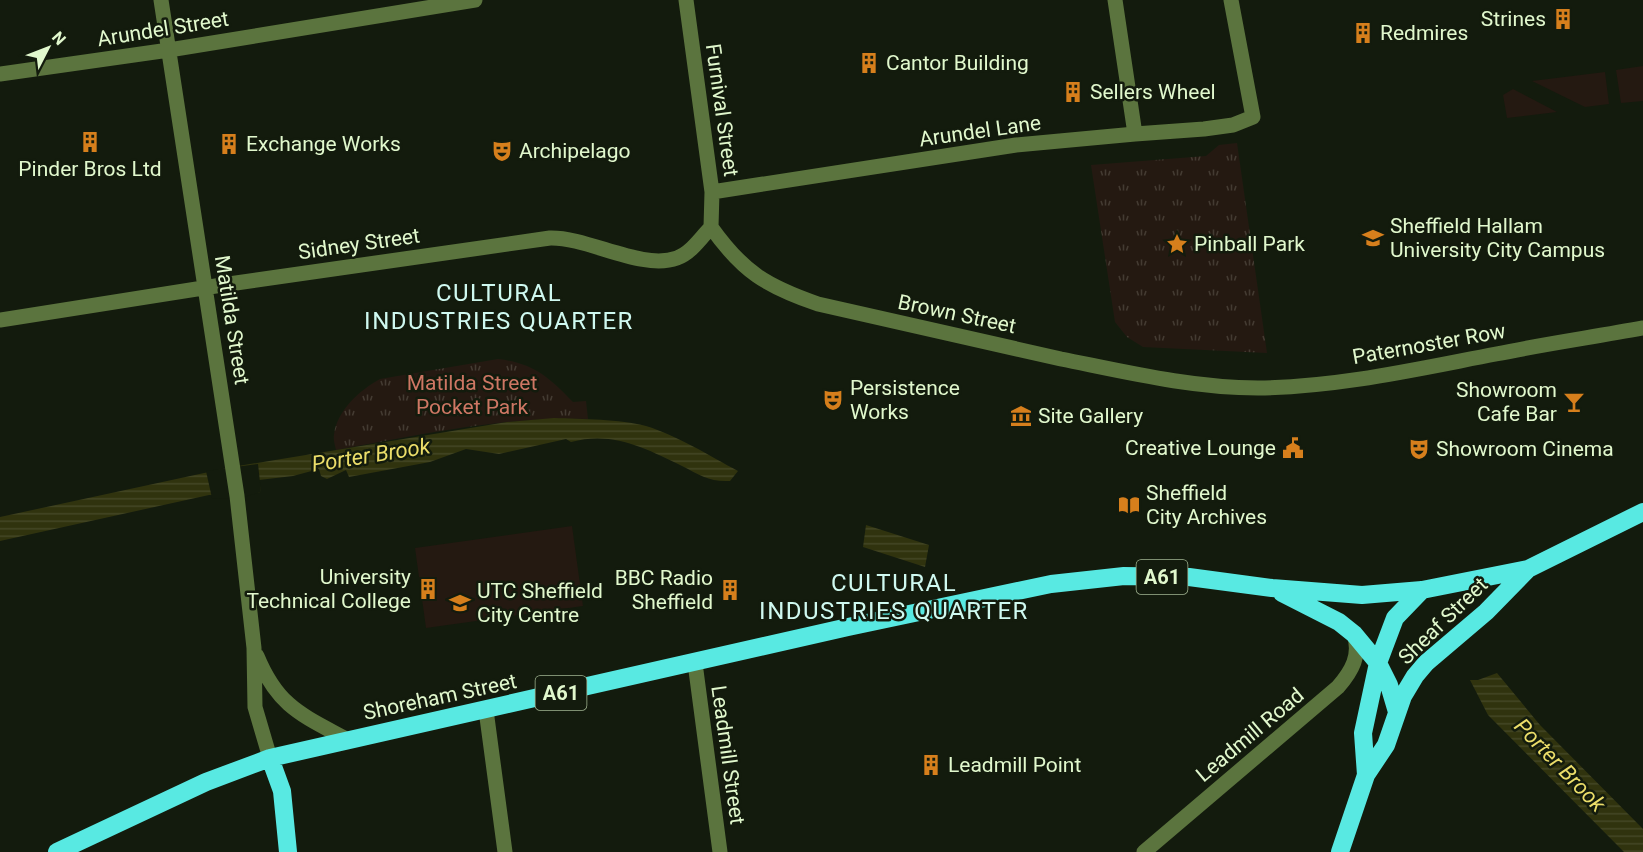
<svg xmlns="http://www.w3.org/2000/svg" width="1643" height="852" viewBox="0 0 1643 852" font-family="Roboto,sans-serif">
<defs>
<pattern id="park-tufts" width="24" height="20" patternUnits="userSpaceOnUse" patternTransform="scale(1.5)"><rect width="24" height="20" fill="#241911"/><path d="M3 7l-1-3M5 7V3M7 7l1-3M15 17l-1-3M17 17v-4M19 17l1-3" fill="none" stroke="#443b32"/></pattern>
<pattern id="water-rules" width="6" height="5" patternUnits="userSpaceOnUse" patternTransform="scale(1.5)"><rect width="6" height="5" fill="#30330e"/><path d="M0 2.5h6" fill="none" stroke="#444725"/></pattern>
</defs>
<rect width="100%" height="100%" fill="#131b0d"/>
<path fill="#241911" d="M1643 66V101L1621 103 1616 70Z
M1605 72 1609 104 1585 107 1532 81Z
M1513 89 1557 112 1507 118 1503 95Z
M572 526 583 606 426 628 415 548Z"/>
<path fill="url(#park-tufts)" d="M1237 143 1267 353 1143 347 1127 337 1115 322 1091 165 1206 156 1219 145Z
M498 359C533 363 549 377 573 402L586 401 588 419C504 416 419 435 336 450 335 445 333 439 334 435 337 410 360 390 380 379Z"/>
<path fill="url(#water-rules)" d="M554 418C581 419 620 419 646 426 676 435 710 456 738 471L730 481C709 482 700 475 682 466 645 448 613 431 571 442L566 439 499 454 466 449 430 462 349 477 346 470 327 479 321 476 319 469 293 476 259 480 261 492 237 496 209 495 0 541V517L232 467 507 422Z
M866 525 929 545 925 567 863 547Z
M1497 673 1540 725 1643 829V852H1624L1488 715 1470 680H1478Z"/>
<path fill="#131b0d" d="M258 464 261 492 237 499 212 498 206 471Z"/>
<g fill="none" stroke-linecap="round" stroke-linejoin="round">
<path stroke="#5b743e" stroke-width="15" d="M161 0 237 496 254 648 255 707 270 758
M686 0 712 192 711 227
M1115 0 1135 134
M0 74 169 50 475 0
M712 192 1016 145 1135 134 1204 129 1233 125 1253 117 1231 0
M711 227C743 272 766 286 818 304 899 323 980 341 1061 359 1126 372 1192 388 1258 388 1339 387 1417 369 1496 354 1545 344 1594 337 1643 328
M0 320 222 285 550 238C588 237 642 271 677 258 691 253 701 238 711 227
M257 656C278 707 302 715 348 740
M695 663 720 852
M486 710 505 852
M1144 852 1338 687C1352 671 1361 655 1354 634"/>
<path stroke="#58e9e2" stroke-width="18" d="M1282 593 1339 622 1354 634 1378 663 1389 685 1397 712
M270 758 282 791 288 852
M1366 775 1363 733 1378 663 1395 618 1422 590
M57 852 206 782 270 758 848 627 1051 584 1124 576 1189 577 1272 588 1362 595 1422 590 1528 569 1643 512
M1340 852 1366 775 1386 745 1403 696 1415 676 1426 663 1486 612 1528 569"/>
</g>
<defs>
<symbol id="building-bare" viewBox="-9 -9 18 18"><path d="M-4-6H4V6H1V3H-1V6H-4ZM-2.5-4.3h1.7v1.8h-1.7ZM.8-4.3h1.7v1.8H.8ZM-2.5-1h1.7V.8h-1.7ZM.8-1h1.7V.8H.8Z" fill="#d67f1c" stroke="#131b0d" stroke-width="2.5" paint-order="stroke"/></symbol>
<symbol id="theatre-bare" viewBox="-9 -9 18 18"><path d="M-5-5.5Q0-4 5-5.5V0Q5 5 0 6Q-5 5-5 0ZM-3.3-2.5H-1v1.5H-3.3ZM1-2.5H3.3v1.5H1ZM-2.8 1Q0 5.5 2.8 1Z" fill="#d67f1c" stroke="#131b0d" stroke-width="2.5" paint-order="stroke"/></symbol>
<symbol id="university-bare" viewBox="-9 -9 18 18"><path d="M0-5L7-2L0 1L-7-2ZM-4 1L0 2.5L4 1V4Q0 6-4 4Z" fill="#d67f1c" stroke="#131b0d" stroke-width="2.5" paint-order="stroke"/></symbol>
<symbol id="sight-bare" viewBox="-9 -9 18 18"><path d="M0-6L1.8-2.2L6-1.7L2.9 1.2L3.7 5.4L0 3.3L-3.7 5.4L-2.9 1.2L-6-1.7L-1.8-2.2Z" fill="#d67f1c" stroke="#131b0d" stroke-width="2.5" paint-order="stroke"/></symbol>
<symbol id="bar-bare" viewBox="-9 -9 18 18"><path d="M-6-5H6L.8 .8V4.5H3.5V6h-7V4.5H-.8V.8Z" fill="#d67f1c" stroke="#131b0d" stroke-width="2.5" paint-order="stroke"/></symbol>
<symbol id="museum-bare" viewBox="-9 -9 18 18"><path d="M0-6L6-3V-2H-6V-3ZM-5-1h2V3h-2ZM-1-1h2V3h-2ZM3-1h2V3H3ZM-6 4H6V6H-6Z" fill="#d67f1c" stroke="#131b0d" stroke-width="2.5" paint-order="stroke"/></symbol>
<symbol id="civic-bare" viewBox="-9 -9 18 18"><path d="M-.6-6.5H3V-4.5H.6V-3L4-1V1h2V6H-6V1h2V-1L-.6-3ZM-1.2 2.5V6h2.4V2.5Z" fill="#d67f1c" stroke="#131b0d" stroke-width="2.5" paint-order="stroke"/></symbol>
<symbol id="library-bare" viewBox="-9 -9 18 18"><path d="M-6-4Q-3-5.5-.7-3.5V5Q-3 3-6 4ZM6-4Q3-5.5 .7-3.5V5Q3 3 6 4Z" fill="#d67f1c" stroke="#131b0d" stroke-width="2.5" paint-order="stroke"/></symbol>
<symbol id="school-bare" viewBox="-9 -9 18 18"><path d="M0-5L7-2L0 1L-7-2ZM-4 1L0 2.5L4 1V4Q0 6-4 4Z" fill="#d67f1c" stroke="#131b0d" stroke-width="2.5" paint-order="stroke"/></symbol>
</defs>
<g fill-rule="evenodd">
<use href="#building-bare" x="1548" y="4" width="30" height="30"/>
<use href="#building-bare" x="1348" y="18" width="30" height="30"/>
<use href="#building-bare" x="854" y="48" width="30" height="30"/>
<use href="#building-bare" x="1058" y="77" width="30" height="30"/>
<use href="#building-bare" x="75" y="127" width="30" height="30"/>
<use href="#building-bare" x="214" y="129" width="30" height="30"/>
<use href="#theatre-bare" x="487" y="136" width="30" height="30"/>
<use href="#university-bare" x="1358" y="223" width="30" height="30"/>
<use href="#sight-bare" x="1162" y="229" width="30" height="30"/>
<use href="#theatre-bare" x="818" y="385" width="30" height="30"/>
<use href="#bar-bare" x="1559" y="387" width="30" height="30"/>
<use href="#museum-bare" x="1006" y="401" width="30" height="30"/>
<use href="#civic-bare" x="1278" y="433" width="30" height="30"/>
<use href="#theatre-bare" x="1404" y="434" width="30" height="30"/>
<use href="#library-bare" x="1114" y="490" width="30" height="30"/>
<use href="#building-bare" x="413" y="574" width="30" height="30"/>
<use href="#building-bare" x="715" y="575" width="30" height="30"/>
<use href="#school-bare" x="445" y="588" width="30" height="30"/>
<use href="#building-bare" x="916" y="750" width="30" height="30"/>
</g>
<g text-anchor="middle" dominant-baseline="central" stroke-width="5" stroke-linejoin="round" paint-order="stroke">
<g fill="#131b0d" stroke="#a3b693" stroke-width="1.5">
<rect x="1136.5" y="560" width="51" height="34" rx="4.5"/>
<rect x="535.5" y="676" width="51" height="34" rx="4.5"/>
</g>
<g font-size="20" font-weight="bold" fill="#e1f8cd">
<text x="1162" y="577">A61</text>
<text x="561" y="693">A61</text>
</g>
<g font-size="21" fill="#e1f8cd" stroke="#131b0d" text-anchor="start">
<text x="1546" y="19" text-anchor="end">Strines</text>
<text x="1380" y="33">Redmires</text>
<text x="886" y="63">Cantor Building</text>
<text x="1090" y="92">Sellers Wheel</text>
<text x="246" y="144">Exchange Works</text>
<text x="519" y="151">Archipelago</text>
<text x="90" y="169" text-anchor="middle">Pinder Bros Ltd</text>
<text x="1390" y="226">Sheffield Hallam<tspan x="1390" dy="24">University City Campus</tspan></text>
<text x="1194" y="244">Pinball Park</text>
<text x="850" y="388">Persistence<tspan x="850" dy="24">Works</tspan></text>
<text x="1557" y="390" text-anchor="end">Showroom<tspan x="1557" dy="24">Cafe Bar</tspan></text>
<text x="1038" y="416">Site Gallery</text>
<text x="1276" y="448" text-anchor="end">Creative Lounge</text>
<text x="1436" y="449">Showroom Cinema</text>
<text x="1146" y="493">Sheffield<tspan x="1146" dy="24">City Archives</tspan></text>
<text x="411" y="577" text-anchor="end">University<tspan x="411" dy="24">Technical College</tspan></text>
<text x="713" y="578" text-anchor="end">BBC Radio<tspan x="713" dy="24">Sheffield</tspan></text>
<text x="477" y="591">UTC Sheffield<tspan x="477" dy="24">City Centre</tspan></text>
<text x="948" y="765">Leadmill Point</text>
</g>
<g font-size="21" fill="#e1f8cd" stroke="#131b0d">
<text transform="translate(163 29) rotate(-9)">Arundel Street</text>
<text transform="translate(722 110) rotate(82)">Furnival Street</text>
<text transform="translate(980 131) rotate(-8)">Arundel Lane</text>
<text transform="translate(359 244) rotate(-8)">Sidney Street</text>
<text transform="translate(957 314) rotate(12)">Brown Street</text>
<text transform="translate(232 320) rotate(81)">Matilda Street</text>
<text transform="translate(1429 344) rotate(-10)">Paternoster Row</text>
<text transform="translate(1443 621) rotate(-44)">Sheaf Street</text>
<text transform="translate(440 697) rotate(-12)">Shoreham Street</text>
<text transform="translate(1250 735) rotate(-40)">Leadmill Road</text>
<text transform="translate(728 755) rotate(82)">Leadmill Street</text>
</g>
<g font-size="21" fill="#ce7764" stroke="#131b0d">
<text x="472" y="383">Matilda Street<tspan x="472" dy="24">Pocket Park</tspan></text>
</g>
<g font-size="22" font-style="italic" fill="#ebdd69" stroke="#131b0d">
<text transform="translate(371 455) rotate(-9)">Porter Brook</text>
<text transform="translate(1560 765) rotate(46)">Porter Brook</text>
</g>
<g font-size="24" letter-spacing="1.5" fill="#cff9f0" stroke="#131b0d">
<text x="499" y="293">CULTURAL<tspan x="499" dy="28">INDUSTRIES QUARTER</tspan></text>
<text x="894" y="583">CULTURAL<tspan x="894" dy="28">INDUSTRIES QUARTER</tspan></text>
</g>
</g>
<g transform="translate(48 48) rotate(48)" stroke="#131b0d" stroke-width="4.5" paint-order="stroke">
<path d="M0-4.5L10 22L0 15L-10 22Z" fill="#e1f8cd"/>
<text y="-9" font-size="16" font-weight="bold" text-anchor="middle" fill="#e1f8cd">N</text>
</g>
</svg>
